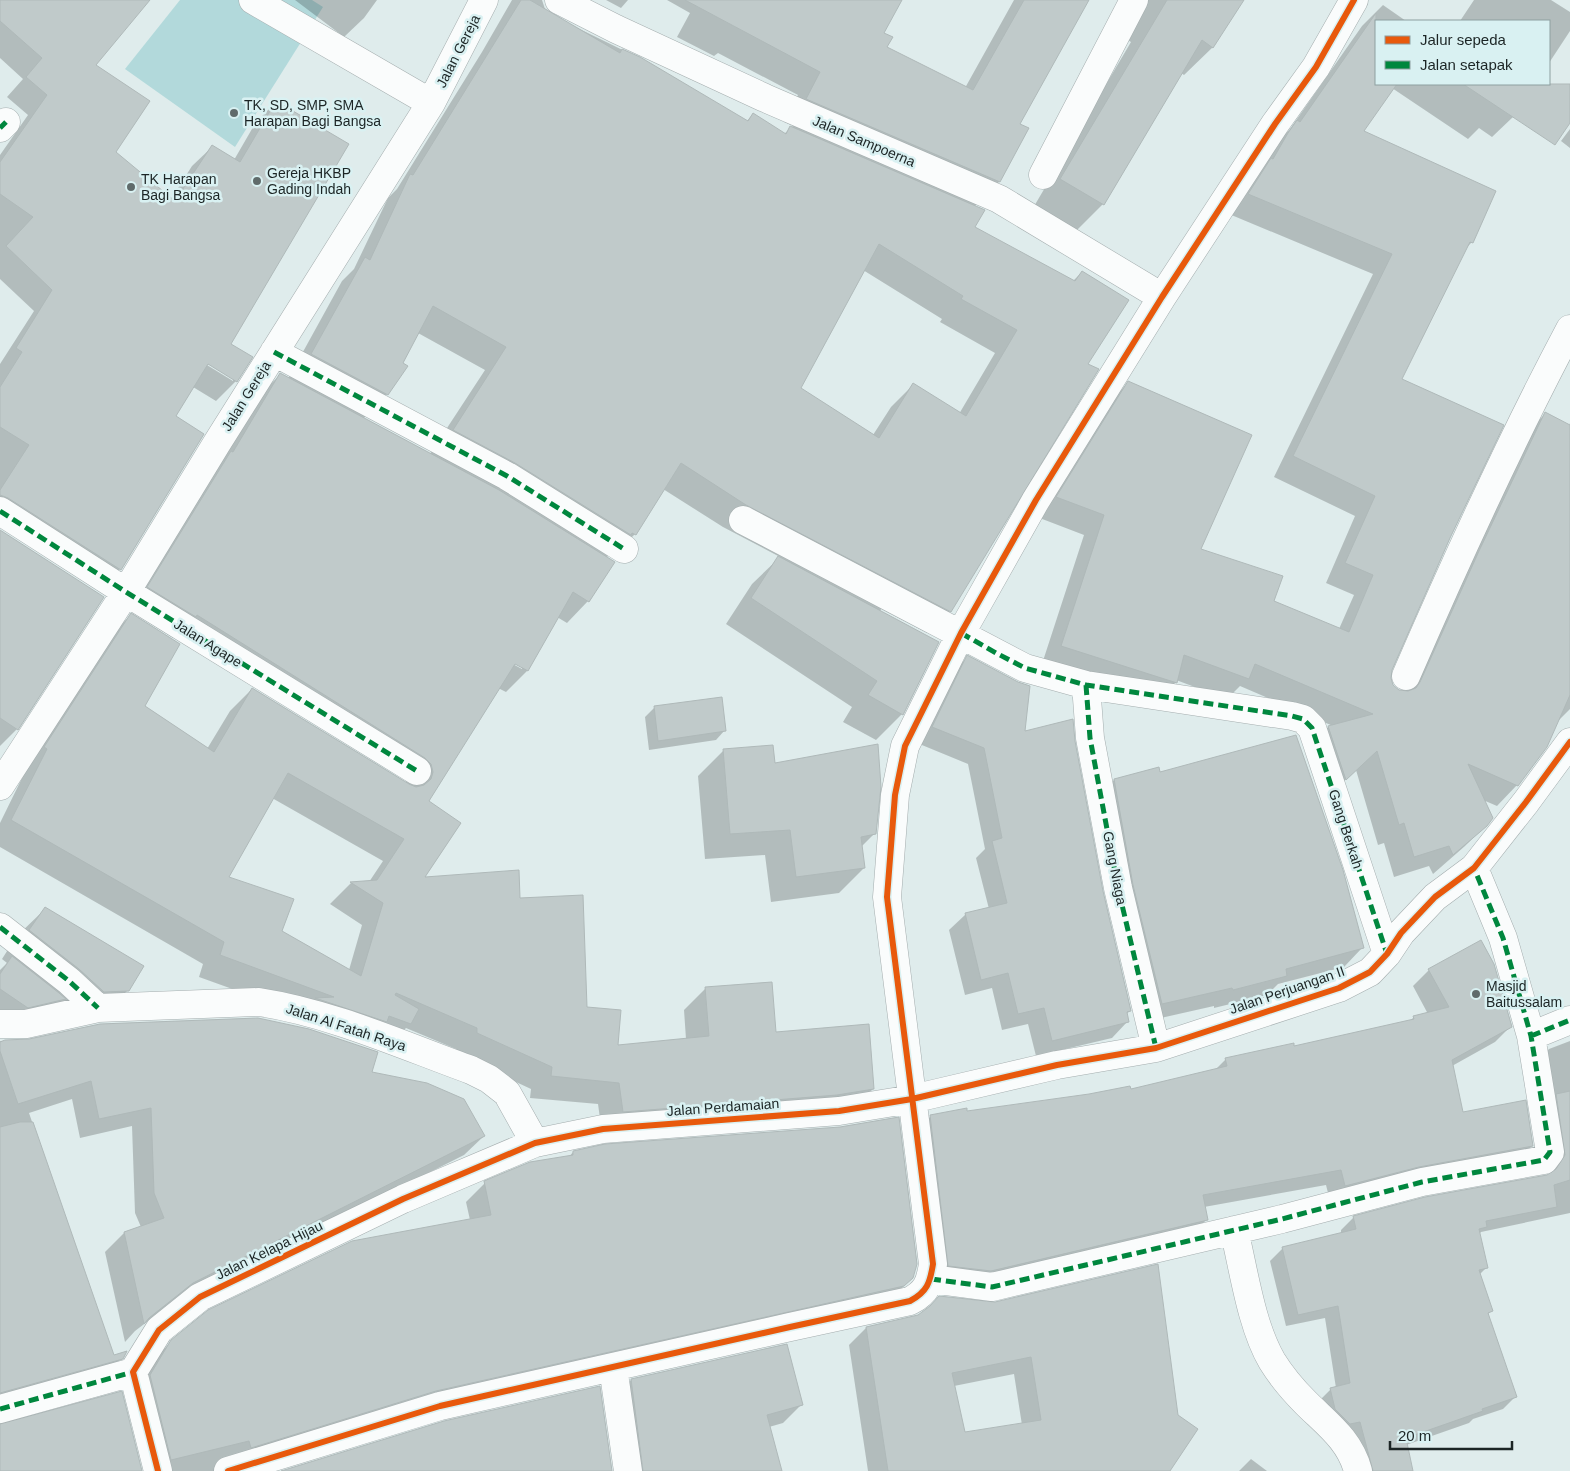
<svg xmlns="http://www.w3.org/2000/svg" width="1570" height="1471" viewBox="0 0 1570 1471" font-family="Arial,sans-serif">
<rect width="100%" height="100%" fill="#dfecec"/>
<path fill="#b2d9db" d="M180 0H312L323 7 235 147 125 69Z"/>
<path fill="#0003" fill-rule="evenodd" d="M0 0H149L94 66 114 152 171 199 192 166 212 147 234 160 256 122 276 102 230 345 251 357 236 381 216 401 193 387 175 416 203 434 120 569 100 589 0 525V364L34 311 0 279V155L28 115 7 97 23 79 0 58ZM204 360 233 378V381L202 362Z
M295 0H377L364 18 344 37Z
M512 0H542L545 9 551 15 639 58 746 122 753 114 784 134 793 126 784 122 798 95 718 53 714 56 677 37 690 13 667 0H900L883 33 885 48 965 88 1014 0H1084L1019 124 1028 129 999 182 974 207V228L1073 281 1082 272 1086 365 950 611 927 633 881 609 880 612 902 714 876 740 843 722 852 707 726 624 752 584 780 557 723 527 663 489 635 534 612 557 609 555 606 558 613 562 588 601 567 623 557 617 528 670 506 692 498 688 427 802 422 878 519 899 586 1008 616 1046 686 1039 684 1010 706 988 774 1033 873 1089 851 1111 602 1133 598 1104 530 1098 531 1089 456 1054V1049L406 1028 389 1045 199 977 203 964 0 847V823L26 770 24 769 109 636 131 615 144 706 207 749 230 711 252 689 409 785 404 779 175 636 173 638 127 609 258 396 280 375 288 379 342 281 354 269 388 198 397 189 482 52ZM863 270 942 319 940 322 995 353 959 414 913 385 891 407 873 435 799 388ZM418 333 485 370 430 454 363 419 387 394ZM509 662 522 666V669ZM272 798 383 861 369 882 351 883 330 904 362 925 349 970 281 931 227 877Z
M606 0H628L621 8Z
M1141 0H1242L1213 47 1184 75 1181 73 1103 204 1075 232 1033 208 1131 42 1120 35Z
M1474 0H1551L1570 12V31L1549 63V21H1460Z
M1383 5 1406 21H1376V84H1535L1513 117 1492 137 1479 128 1468 139 1392 88 1362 131 1472 242 1465 249 1401 379 1449 537 1390 669 1389 678 1393 686 1400 692H1405L1459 572 1525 434 1545 414 1569 426 1570 423V709L1557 722 1517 785 1497 806 1483 800 1486 825 1465 846 1433 874 1429 866 1394 877 1384 843 1378 845 1356 770 1325 799 1308 747 1328 727 1333 726 1240 686 1227 699 1176 680V682L1155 703 1041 667 1084 535 1037 517 1108 403 1128 383 1200 549 1273 602 1339 629 1354 595 1326 583 1355 516 1274 477 1373 274 1229 214 1277 142 1290 129 1362 26Z
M1570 129V148L1561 141Z
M0 531 17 729 0 746Z
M968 657 1024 733 1073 741 1101 891 1130 1011 1126 1014 1128 1021 1112 1038 1036 1056 1028 1024 1002 1030 992 988 965 995 949 930 966 914 989 909 976 858 985 849 968 764 917 743 951 673Z
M654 708 725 730 716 740 649 750 645 717Z
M724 750 774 765 875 833 861 847 864 868 839 893 771 902 765 855 705 859 698 776Z
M1158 769 1159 773 1362 948 1344 967 1278 984 1267 995 1214 1008V1006L1143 1022 1096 799 1114 780Z
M45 909 128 990 99 1019 0 1027V970L7 963 2 959 16 937Z
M1429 970 1511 1026 1495 1042 1452 1066 1462 1114 1532 1146 1516 1162 1330 1201 1326 1185 1204 1207 1206 1220 1191 1236 974 1287 933 1281 915 1132 931 1116 1130 1091 1214 1071 1226 1059 1293 1047 1409 1022 1414 1017 1428 1014 1413 986Z
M0 1041H29L371 1073 484 1136 464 1155 173 1302 135 1331 125 1342 105 1252 124 1233 141 1227 135 1213 132 1126 80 1138 72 1099 29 1113 113 1357 122 1358 102 1377 0 1406Z
M1570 1041V1213L1481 1232 1479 1234 1487 1267 1479 1275 1491 1311 1487 1315 1516 1396 1503 1409 1473 1419 1469 1423 1406 1445 1412 1471H1357L1318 1402 1331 1389 1336 1388 1325 1318 1286 1326 1270 1261 1283 1248 1341 1233V1230L1353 1218 1426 1198 1550 1175 1553 1170V1163L1537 1061 1549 1049Z
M573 1152 912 1278 892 1298 216 1471H150L131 1395 152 1361 172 1341 470 1220 466 1202 485 1183 569 1157Z
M995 1304 1168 1471H868L849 1345 866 1328 918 1316 927 1310ZM1014 1374 1022 1425 964 1434 954 1386Z
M631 1380 802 1404 783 1423 769 1427 781 1471H622L612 1399Z
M1251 1459 1267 1471H1239Z"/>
<path fill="#c0caca" stroke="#afb9b9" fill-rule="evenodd" d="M0 0H150L96 65 150 101 116 152 175 201 212 145 240 162 276 101 349 144 231 344 253 357 237 382 208 364 176 416 204 434 121 570 8 498 0 495V490L29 445 0 427V387L22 352 16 348 52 290 6 246 33 217 0 194V162L47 95 26 77 42 58 0 21Z
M521 0H530L620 53 622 49 640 57 748 121 753 113 786 134 790 126 985 210 975 227 1075 281 1082 271 1129 300 1088 364 1099 369 951 612 746 505 681 463 636 535 632 533 631 535 515 463 453 430 506 347 433 306 403 363 408 366 388 395 311 354 365 257 370 260 410 174 413 175ZM879 244 963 296 961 299 1017 330 966 416 913 383 879 438 801 388Z
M685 0H902L884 33 893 37 887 47 973 90 1024 0H1089L1020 124 1029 128 1000 182 806 99 820 72Z
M1167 0H1244L1213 48 1202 40 1104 205 1060 179Z
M1376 13V84H1397L1364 131 1496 191 1473 243 1470 242 1402 379 1504 425 1450 538 1392 670 1391 678 1393 685 1399 690 1408 691 1416 688 1420 682 1479 551 1545 412 1570 425V695L1547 747 1518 786 1468 764 1493 818 1487 826 1453 855 1449 846 1414 857 1404 823 1399 825 1377 751 1346 780 1328 726 1373 714 1255 664 1249 679 1184 655 1177 683 1061 646 1104 515 1056 497 1128 381 1252 435 1201 549 1283 576 1274 601 1349 632 1373 575 1345 563 1375 496 1293 456 1392 254 1248 194 1271 158 1273 159 1288 133 1297 120 1300 122Z
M1463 84H1570V123L1555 145Z
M280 373 499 490 615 562 589 602 573 592 528 671 515 664 429 801 461 823 425 877 519 870 520 898 583 895 587 1007 621 1010 618 1045 709 1036 705 987 772 982 776 1032 869 1024 874 1089 837 1095 623 1112 619 1083 551 1076 552 1067 477 1033V1028L396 993 395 995 419 1009 411 1024 389 1016 387 1022 315 998 334 997 220 955 224 942 11 820 47 749 44 747 131 613 180 644 145 706 214 752 252 688 409 784 416 787 424 785 431 779 433 772 431 764 425 758 197 615 196 617 147 587 231 451 233 452ZM288 773 404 839 377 880 350 882 383 903 361 976 282 931 294 899 229 877Z
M0 530 104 597 18 730 0 718Z
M778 556 939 642 903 715 868 695 877 681 751 598Z
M967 655 1018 682 1030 686 1025 731 1073 719 1075 741 1103 891 1131 1011 1127 1012 1129 1022 1052 1041 1044 1008 1018 1014 1008 973 981 980 965 913 1007 903 992 841 1002 838 984 748 932 727Z
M722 697 726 731 658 741 654 706Z
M1296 735 1343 870 1364 948 1286 969 1287 976 1233 990 1232 988 1162 1004 1133 885 1114 779 1159 767 1160 772Z
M878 744 881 787 876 834 861 837 865 868 796 877 790 830 730 834 723 749 773 745 775 763Z
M45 907 144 966 129 991 104 992 79 969 29 930Z
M1481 940 1494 964 1512 1027 1452 1060 1463 1112 1526 1100 1533 1146 1419 1167 1345 1186 1341 1170 1203 1195 1208 1220 991 1271 948 1266 930 1115 967 1108V1111L1089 1094 1130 1086 1131 1089 1227 1066 1225 1058 1294 1043V1046L1414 1019 1413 1016 1449 1007 1428 969Z
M12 956 59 993 66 999 28 1008 0 989V974Z
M258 1018 309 1029 378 1052 372 1072 427 1083 464 1099 485 1136 193 1283 149 1318 144 1324 124 1232 164 1218 154 1193 151 1108 99 1119 91 1081 18 1104 0 1051V1042L5 1040 29 1039 100 1024Z
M1570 1091V1180L1554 1185 1557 1207 1486 1221 1487 1227 1479 1229 1488 1268 1479 1270 1493 1311 1488 1313 1517 1397 1482 1409 1483 1411 1406 1438 1413 1471H1373L1360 1422 1350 1424 1335 1409 1330 1388 1350 1383 1338 1306 1298 1315 1282 1247 1356 1229 1353 1216 1425 1197 1547 1175 1556 1169 1565 1155 1556 1094Z
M899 1117 917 1264 913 1278 904 1286 436 1391 251 1448 249 1441 171 1460 150 1375 171 1340 208 1310 352 1241 491 1215 484 1181 530 1162 573 1155V1151L605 1144 840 1127Z
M20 1122H33L114 1355 127 1351 123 1359 0 1393V1127Z
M1158 1264 1178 1415 1198 1429 1170 1471H888L866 1327 918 1315 930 1306 939 1296 995 1302ZM1031 1357 1041 1420 965 1432 952 1373Z
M787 1344 803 1405 767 1415 782 1471H643L631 1379Z
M600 1386 612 1471H281L444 1421Z
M122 1391 142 1471H0V1424Z"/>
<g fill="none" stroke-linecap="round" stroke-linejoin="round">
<defs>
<path id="street" d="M253 0 431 103
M559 0 616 29 765 98 999 199 1162 297
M0 128 6 122
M1043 175 1134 0
M274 352 507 476 624 549
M0 511 126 592 417 771
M743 520 1025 668 1086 685 1292 716 1303 719 1312 728 1387 954
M1406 676C1457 558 1510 442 1570 329
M1086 685 1090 738 1118 888 1156 1048
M0 786 126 592 217 443 431 103 484 0
M0 927 69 981 98 1008
M0 1024H26L98 1008 259 1002C331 1013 402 1045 471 1070L489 1079 507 1093 535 1143
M1531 1036 1570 1020
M1234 1230C1244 1271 1251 1325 1272 1361 1280 1374 1295 1392 1306 1403 1327 1424 1350 1440 1358 1471
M931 1279 992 1287 1282 1219 1422 1182 1544 1160 1550 1152 1531 1036 1503 938 1474 868
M613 1367 628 1471
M0 1409 133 1372
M158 1471 133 1372 159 1330 200 1297 403 1199 535 1143 603 1129 839 1111 912 1099 1057 1065 1156 1048 1339 988 1370 972 1387 954 1401 933 1435 897 1474 868 1526 802 1570 742
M228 1471 440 1406 790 1327 910 1301C927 1292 930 1283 933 1264L887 897 895 795 905 746 961 633 1036 500 1162 297 1275 124 1316 67 1354 0"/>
</defs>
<use href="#street" stroke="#a4adae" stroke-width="29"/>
<use href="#street" stroke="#fafcfc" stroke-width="28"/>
<path stroke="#00873e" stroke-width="5" stroke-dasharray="10 5" stroke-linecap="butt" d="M0 128 6 122
M274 352 507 476 624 549
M0 511 126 592 417 771
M961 633 996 653 1025 668 1086 685 1292 716 1303 719 1312 728 1387 954
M1086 685 1090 738 1118 888 1156 1048
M0 927 69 981 98 1008
M1531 1036 1570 1020
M931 1279 992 1287 1282 1219 1422 1182 1544 1160 1550 1152 1531 1036 1503 938 1474 868
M0 1409 133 1372"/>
<defs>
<path id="cycleway" d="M158 1471 133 1372 159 1330 200 1297 403 1199 535 1143 603 1129 839 1111 912 1099 1057 1065 1156 1048 1339 988 1370 972 1387 954 1401 933 1435 897 1474 868 1526 802 1570 742
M228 1471 440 1406 790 1327 910 1301C927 1292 930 1283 933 1264L887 897 895 795 905 746 961 633 1036 500 1162 297 1275 124 1316 67 1354 0"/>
</defs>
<use href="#cycleway" stroke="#d9f1f2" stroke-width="9"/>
<use href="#cycleway" stroke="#e8590c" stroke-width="6"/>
</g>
<g fill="#606b6b" stroke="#d9f1f2" stroke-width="2">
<circle cx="234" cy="113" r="5"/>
<circle cx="257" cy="181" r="5"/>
<circle cx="131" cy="187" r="5"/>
<circle cx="1476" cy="994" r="5"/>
</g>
<g text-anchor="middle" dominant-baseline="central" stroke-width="5" stroke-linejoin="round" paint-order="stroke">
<g font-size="14" fill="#1c2525" stroke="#d9f1f2">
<text transform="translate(458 51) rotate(-63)">Jalan Gereja</text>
<text transform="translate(864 141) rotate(23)">Jalan Sampoerna</text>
<text transform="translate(246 396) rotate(-58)">Jalan Gereja</text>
<text transform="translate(208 643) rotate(32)">Jalan Agape</text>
<text transform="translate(1346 829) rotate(72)">Gang Berkah</text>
<text transform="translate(1115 868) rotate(79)">Gang Niaga</text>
<text transform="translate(1287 990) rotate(-19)">Jalan Perjuangan II</text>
<text transform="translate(346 1027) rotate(18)">Jalan Al Fatah Raya</text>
<text transform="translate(723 1107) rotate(-4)">Jalan Perdamaian</text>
<text transform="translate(269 1250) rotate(-26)">Jalan Kelapa Hijau</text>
</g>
<g font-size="14" fill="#1c2525" stroke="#d9f1f2" text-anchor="start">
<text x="244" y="105">TK, SD, SMP, SMA<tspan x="244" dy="16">Harapan Bagi Bangsa</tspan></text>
<text x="267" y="173">Gereja HKBP<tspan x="267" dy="16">Gading Indah</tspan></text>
<text x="141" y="179">TK Harapan<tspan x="141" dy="16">Bagi Bangsa</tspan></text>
<text x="1486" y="986">Masjid<tspan x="1486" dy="16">Baitussalam</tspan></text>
</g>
</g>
<rect x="1375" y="20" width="175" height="65" fill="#d9f1f2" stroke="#8d9fa0"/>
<rect x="1385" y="36" width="25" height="8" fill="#e8590c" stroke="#8d9fa0"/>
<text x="1420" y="45" font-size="15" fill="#1c2525">Jalur sepeda</text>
<rect x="1385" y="61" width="25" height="8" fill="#00873e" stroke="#8d9fa0"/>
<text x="1420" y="70" font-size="15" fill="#1c2525">Jalan setapak</text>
<path d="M1390 1441v8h122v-8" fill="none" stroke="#1c2525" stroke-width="2.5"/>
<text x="1398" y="1441" font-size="15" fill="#1c2525" stroke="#d9f1f2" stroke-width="4" paint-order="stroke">20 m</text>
</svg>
